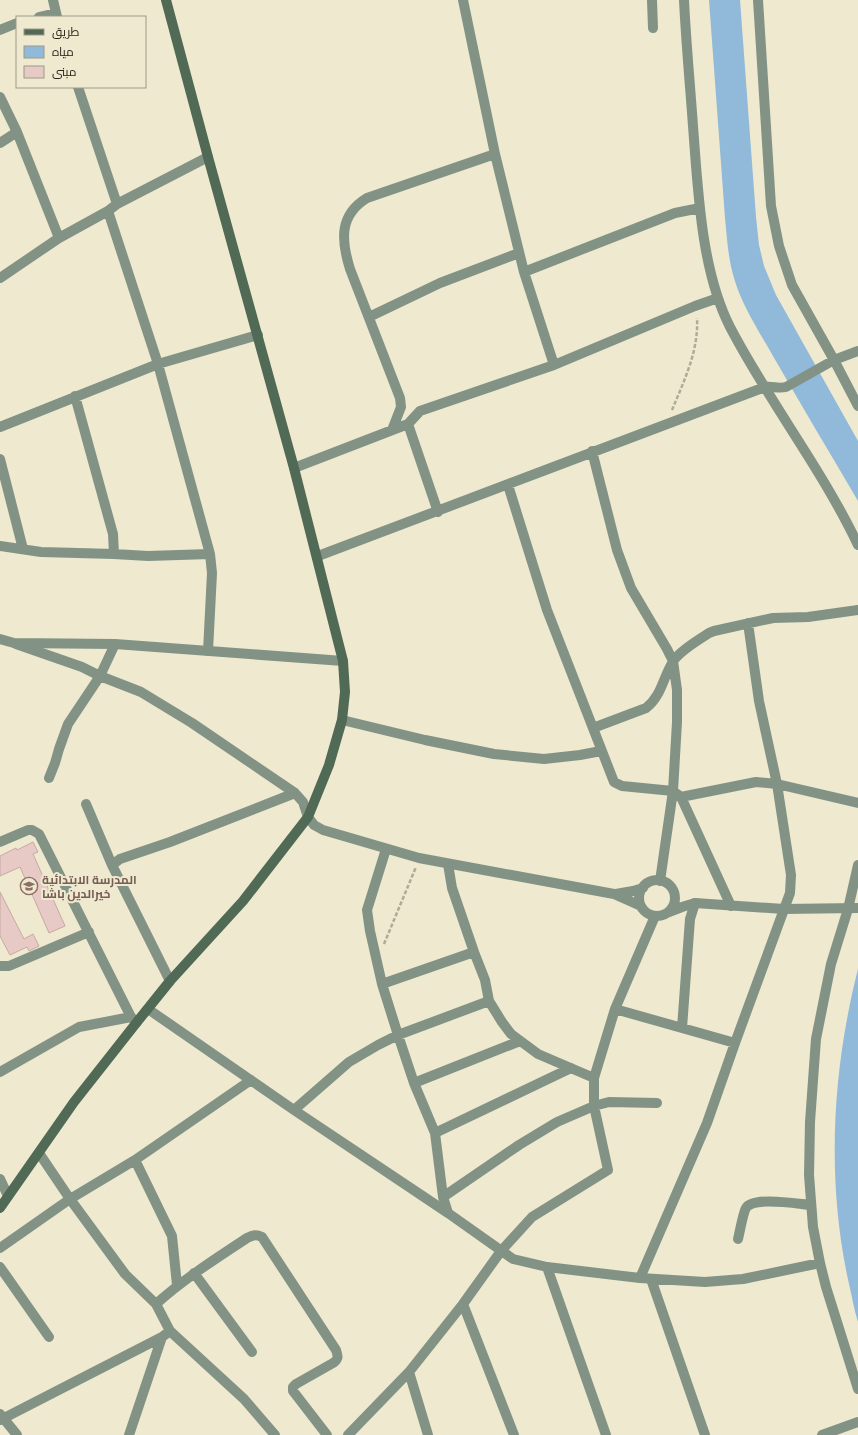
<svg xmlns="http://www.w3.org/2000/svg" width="858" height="1435" viewBox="0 0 858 1435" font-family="Georgia,Cairo,serif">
<rect width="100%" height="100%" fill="#eee9cf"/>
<path fill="#91b9d9" d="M709 0H740L756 217 759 245 764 266 776 295 858 441V501C830 453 801 405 773 356 759 331 742 306 734 278 728 258 727 238 725 218Z
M858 969V1322C854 1310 852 1296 849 1284 826 1181 832 1071 858 969Z"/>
<path fill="#e7c9c5" stroke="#c6a9a5" d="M33 842 38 852 33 854 65 926 49 933 20 867 0 876V856L16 848 17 850Z
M0 892 24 939 33 934 39 946 29 951 27 947 10 955 0 936Z"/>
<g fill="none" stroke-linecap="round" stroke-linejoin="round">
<path stroke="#afab96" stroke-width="2.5" stroke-dasharray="4 2" stroke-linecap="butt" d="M672 410C684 381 699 350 697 318
M384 944 416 867"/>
<path stroke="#829385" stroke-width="10" d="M53 0 57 17
M463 0 495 154 524 272 554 365
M652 0 653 28
M684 0C686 42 690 84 693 126 698 190 701 270 730 327 769 402 822 469 858 545
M758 0 771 206 779 246 792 285 834 360 858 406
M39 17 56 13
M0 30 17 23
M78 87 117 204
M0 97 17 132 59 238
M0 143 17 132
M108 211 158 364 210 554 212 573 208 651
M524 272 675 213 700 208
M0 278 59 238 108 211 117 204 208 157
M369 317 440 283 519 253
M75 396 113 534 114 554
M408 424 438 512
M0 427 158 364 258 335
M392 430 401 407 400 398 350 269C341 240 339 215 367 198L495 154
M592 451 617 550 631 588 667 649 673 661 677 690V722L673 791 660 881
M0 459 23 549
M294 468 408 424 420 411 554 365 695 306 718 298
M508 485 547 610 614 782 622 786 673 791 681 797 731 906
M0 546 41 552 114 554 148 556 210 554
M318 556C467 501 616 442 765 387 773 386 778 389 786 387L834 360 858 351
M16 644 82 667 100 676 141 692 192 723 295 793 303 802 308 817
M342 720 425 740 494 754 544 759 580 755 601 751
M593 728 646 708C662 696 663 676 674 660 681 650 698 640 709 633L714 631 773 618 808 617 858 610
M49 778 55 763 59 749 68 724 100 676 115 644
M681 797 756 782 777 784 858 803
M86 804 112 865
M0 842 28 830H32L39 834 131 1017 137 1022
M386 849 367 910 370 931 382 984 398 1035 414 1083 435 1133 443 1197 448 1213
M448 864 452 888 474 952 485 980 489 1001 502 1022 511 1034 538 1054 594 1078
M858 865 848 909 831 964 816 1039 810 1122 809 1175 813 1227 820 1263 826 1287 858 1389
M0 966H9L89 932
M170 981 112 865 120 859 170 842 295 793
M382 984 474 952
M148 1009 294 1110 448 1213 513 1259 547 1267 640 1278 705 1282 743 1279 820 1263
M615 1009 735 1043
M682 1028 690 919 695 903
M0 1072 79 1027 131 1017
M414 1083 520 1041
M294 1110 349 1062 378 1045 398 1035 489 1001
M435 1133 571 1068
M39 1153 70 1199 125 1274 156 1304 170 1331 162 1337 129 1435
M135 1160 172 1236 177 1285
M0 1179 8 1196
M443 1197 519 1145 557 1122 594 1106 609 1102 657 1103
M738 1239C740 1231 743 1213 746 1208 753 1196 798 1204 811 1205
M0 1248 70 1199 135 1160 251 1080
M0 1267 49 1337
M547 1267 606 1435
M194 1273 252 1352
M640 1278 707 1123 735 1043 790 893 791 875 777 784 759 701 748 623
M651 1279 705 1435
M156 1304C184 1279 215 1259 247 1238 253 1235 256 1234 262 1237L336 1350C338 1356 339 1359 333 1363L296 1384 293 1387V1391L327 1435
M463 1304 514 1435
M170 1331 244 1399 275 1435
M409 1372 428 1435
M0 1414 17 1435
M0 1420 162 1337
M348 1435 409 1372 463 1304 501 1251 532 1217 608 1170 594 1106V1078L615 1009 655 916
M822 1435 858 1422"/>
<path stroke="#829385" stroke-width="10" d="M0 639 14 643 115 644 343 661
M308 817 314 825 323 830 419 858 614 894 641 906
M639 898a18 18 0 1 1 36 0a18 18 0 1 1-36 0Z
M616 894 633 891 643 888
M669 912 682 907 695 903 784 909 858 908"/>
<path stroke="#516a56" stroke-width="10" d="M0 1208 74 1102 137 1022 170 981 243 901 308 817 329 765 342 720 345 692 343 661 294 468 208 157 166 0"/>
</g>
<defs>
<symbol id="school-ring" viewBox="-11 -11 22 22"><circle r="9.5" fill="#eee9cf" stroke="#8d6e63" stroke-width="1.5"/><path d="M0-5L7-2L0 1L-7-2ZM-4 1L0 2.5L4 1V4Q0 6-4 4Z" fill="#8d6e63"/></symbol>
</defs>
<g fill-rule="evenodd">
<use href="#school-ring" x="19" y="876" width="20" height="20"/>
</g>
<g text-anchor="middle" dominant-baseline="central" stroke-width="4" stroke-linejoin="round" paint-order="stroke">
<g font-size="12" font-weight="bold" fill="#785e54" stroke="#eee9cf" text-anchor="start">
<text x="42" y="879">المدرسة الابتدائية<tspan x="42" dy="14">خيرالدين باشا</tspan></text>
</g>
</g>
<rect x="16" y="16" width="130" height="72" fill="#eee9cf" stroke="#9e9a87"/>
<rect x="24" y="29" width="20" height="6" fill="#516a56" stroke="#9e9a87"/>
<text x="52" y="36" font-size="12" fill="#26241a">طريق</text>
<rect x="24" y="46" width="20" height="12" fill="#91b9d9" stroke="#9e9a87"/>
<text x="52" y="56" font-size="12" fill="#26241a">مياه</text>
<rect x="24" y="66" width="20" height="12" fill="#e7c9c5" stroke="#9e9a87"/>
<text x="52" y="76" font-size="12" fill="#26241a">مبنى</text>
</svg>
